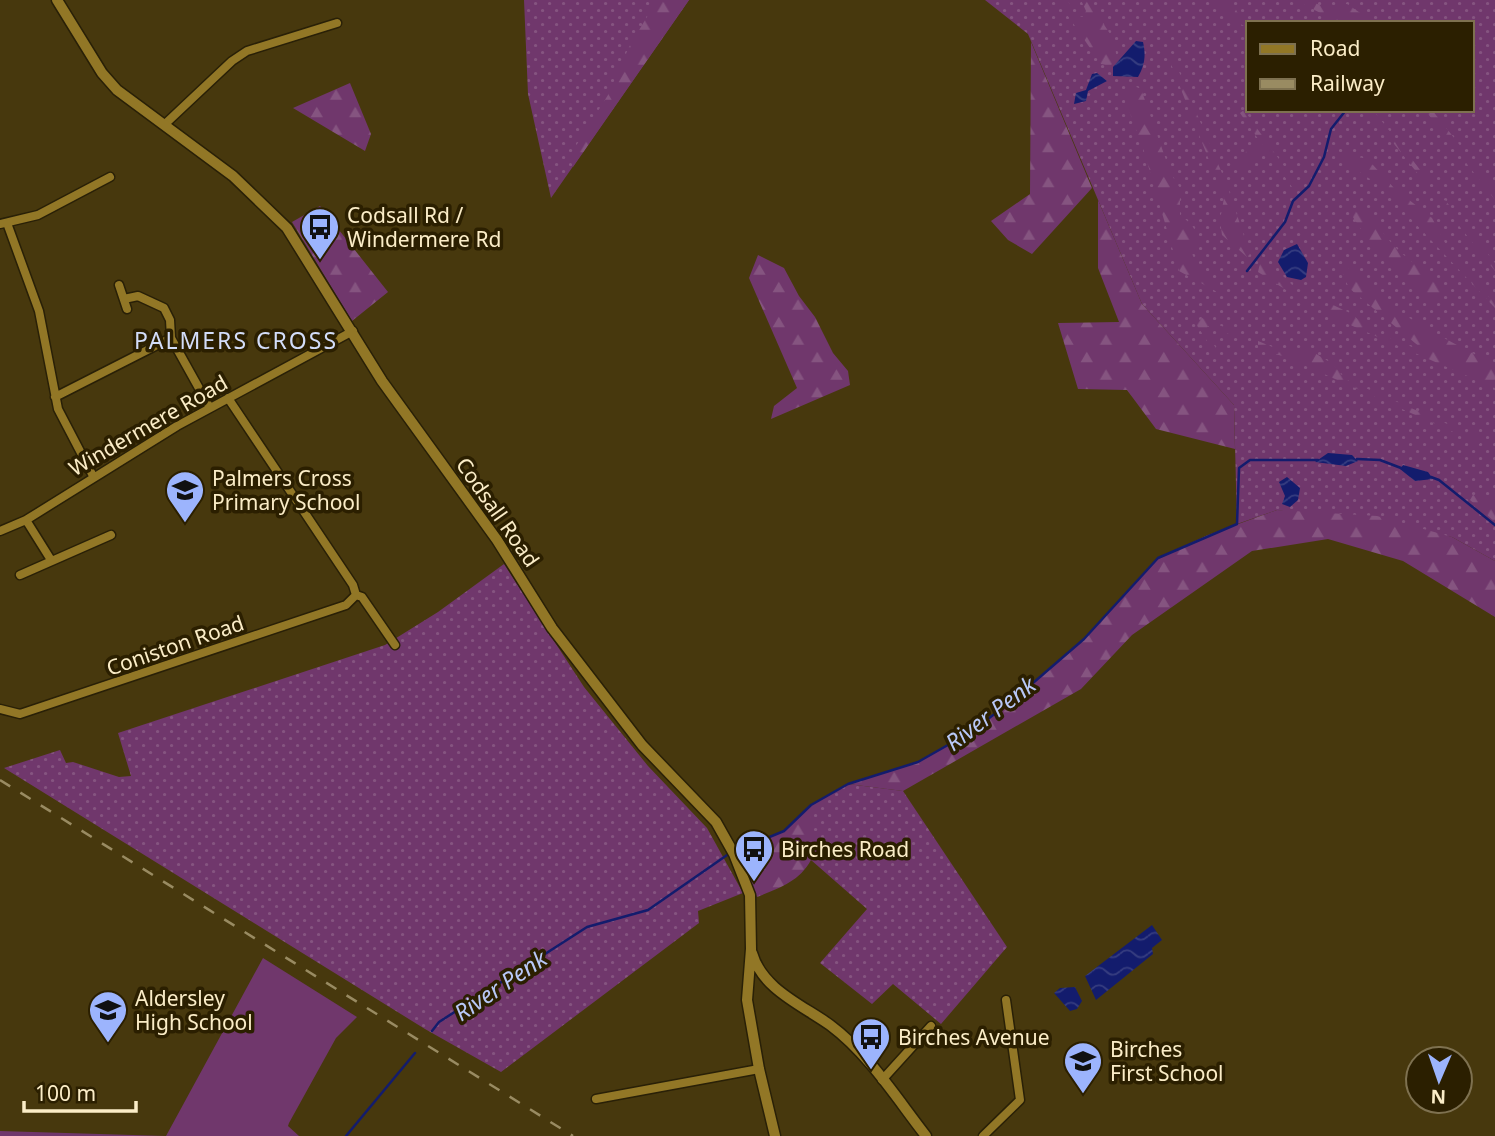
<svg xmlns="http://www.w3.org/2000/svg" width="1495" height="1136" viewBox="0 0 1495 1136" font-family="'Noto Sans',sans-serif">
<defs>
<pattern id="grass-dots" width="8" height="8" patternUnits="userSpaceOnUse" patternTransform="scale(1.75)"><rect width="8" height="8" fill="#70376c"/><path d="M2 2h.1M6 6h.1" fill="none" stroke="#855480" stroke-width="1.8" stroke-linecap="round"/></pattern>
<pattern id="forest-firs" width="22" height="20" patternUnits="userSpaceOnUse" patternTransform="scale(1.75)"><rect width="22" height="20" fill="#70376c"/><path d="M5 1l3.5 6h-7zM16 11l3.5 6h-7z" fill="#855480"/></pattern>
<pattern id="water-waves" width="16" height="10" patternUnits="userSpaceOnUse" patternTransform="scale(1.75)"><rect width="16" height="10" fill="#131c6d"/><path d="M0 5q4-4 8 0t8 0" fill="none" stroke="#363d80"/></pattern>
</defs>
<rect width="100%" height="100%" fill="#47380d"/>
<path fill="url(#grass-dots)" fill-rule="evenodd" d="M524 0H689L551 198 528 94Z
M985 0H1495V561L1452 537 1277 510 1237 524 1234 405 1142 304 1028 34ZM1248 23H1472V110H1248Z
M504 564 584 687 648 766 707 828 743 893 698 911 699 923 501 1072 425 1029 4 768 60 750 66 763 73 762 119 777 131 776 118 733 385 645 438 612Z
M848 784 903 791 1007 947 941 1024 893 984 872 1004 820 963 867 909 811 860V805Z"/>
<path fill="url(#forest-firs)" d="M657 0H689L573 167 569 157 608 95 629 47Z
M1057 0H1068L1073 15 1083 17 1086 11 1081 0H1088L1114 40 1117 60 1110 66 1101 64Z
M1216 0H1232L1237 12 1248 22 1246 27 1229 18Z
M1295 0H1307L1325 7 1347 4 1375 23H1340Z
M1031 42 1092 188 1032 254 1008 240 991 221 1030 194Z
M1169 48 1227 185 1250 254 1247 257 1222 235 1220 220 1224 198 1165 49Z
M350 83 371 134 365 151 293 108Z
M1132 85 1141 89 1171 174 1180 188V215C1196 227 1201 234 1192 254L1204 277 1222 288 1219 293 1179 271 1143 148 1123 95 1126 88Z
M1244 110 1298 186 1294 190 1240 113Z
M1367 110H1373L1429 181 1426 184Z
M1425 110H1432L1466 153 1495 182V200Z
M1256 146 1260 150 1261 157 1242 171 1237 167C1241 156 1245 151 1256 146Z
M1346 155 1363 158 1373 165 1394 188 1432 218 1454 260 1495 303V308L1379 185 1340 159Z
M1098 200 1142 304 1234 405 1235 449 1156 429 1127 390 1078 389 1058 323 1119 322 1098 268Z
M1445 200 1495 263V271L1441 203Z
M320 206 388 292 352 321 292 222Z
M1354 208C1372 213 1384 236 1397 249 1414 265 1431 274 1444 295L1443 300C1414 309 1366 236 1352 216Z
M758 255 784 268 799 296 815 317 833 353 848 371 850 385 771 419 774 406 797 388 749 278Z
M1260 263C1271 264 1294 283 1298 294L1294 295 1258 272Z
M1345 267C1360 270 1365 287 1377 296 1413 323 1455 344 1495 365V388L1325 314 1324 311 1333 305 1350 313 1373 331 1417 349 1421 348 1349 288 1343 275Z
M1202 318 1236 332 1234 336 1208 326 1205 331 1223 359 1220 361 1196 324Z
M1258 341 1280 350 1294 347 1313 352 1333 364 1345 379 1477 437 1480 444 1286 357 1258 349Z
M1473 495 1495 499V522L1470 500Z
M1277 510 1377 516 1452 537 1495 561V617L1403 561 1328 539 1252 551 1132 635 1081 689 903 791 848 784 918 762 969 733 1012 701 1084 639 1158 558 1208 535Z
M811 805V860C799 882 779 888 757 897L736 851 784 831Z"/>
<path fill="#70376c" d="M263 958 357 1017 336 1038 289 1123 288 1126 299 1136H0V1131L166 1136Z"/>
<path fill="url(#water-waves)" d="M1136 41 1143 42C1146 55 1145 65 1138 77L1113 76V67Z
M1097 73 1107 81 1088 91 1086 101 1074 104 1076 93 1086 90 1092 74Z
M1297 244 1308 263 1306 277 1301 280 1287 277 1278 262 1284 250Z
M1328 453 1352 455 1358 461 1346 466 1315 462Z
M1403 465 1428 472 1433 479 1415 481 1400 469Z
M1287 477 1300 488 1298 500 1290 507 1282 504 1285 496 1279 482Z
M1152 925 1162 940 1152 948 1153 954 1096 1000 1085 976Z
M1075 987 1082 1001 1077 1009 1070 1011 1054 993 1060 988Z"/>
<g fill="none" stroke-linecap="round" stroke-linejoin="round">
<path stroke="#131c6d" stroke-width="2.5" d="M1247 271 1285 222 1293 201 1309 186 1324 157 1331 129 1346 110
M1357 459 1380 460 1401 468
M1431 477 1439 480 1495 525
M736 851 784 831 811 805 848 784 918 762 969 733 1012 701 1084 639 1158 558 1237 524 1239 468 1250 460H1318
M432 1031 439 1022 587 927 648 910 730 853
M346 1136 415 1053"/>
<defs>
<path id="minor" d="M164 125 232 61 247 51 337 23
M7 223 39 311 58 409 93 476
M0 224 38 215 110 177
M119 285 127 309
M124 299 138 296 164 308 170 320 171 338 210 408
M55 397 171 338
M228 398 353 585 356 595 362 597 395 645
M26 520 51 560
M0 531 26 520 177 426 353 331
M20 575 111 535
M0 709 20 714 346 605 356 595
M882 1080 931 1026
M596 1099 759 1069
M983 1136 1020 1100 1006 1000"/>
<path id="tertiary" d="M57 0 102 73 117 90 233 176 287 228 382 381 497 540 552 628 642 745 716 822 734 854 750 895 751 949 747 1000 759 1069 775 1136
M752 953C762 989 802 1005 830 1025 869 1054 897 1099 926 1136"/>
</defs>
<use href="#minor" stroke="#292007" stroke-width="11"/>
<use href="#tertiary" stroke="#292007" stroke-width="13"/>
<use href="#minor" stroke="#927726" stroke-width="8"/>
<use href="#tertiary" stroke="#927726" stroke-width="10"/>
<path stroke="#998b62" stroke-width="2.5" stroke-dasharray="12 12" stroke-linecap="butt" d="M0 780 573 1136"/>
</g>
<defs>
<symbol id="bus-pin" viewBox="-11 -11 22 30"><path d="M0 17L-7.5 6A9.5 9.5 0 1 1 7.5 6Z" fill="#9cb4fd" stroke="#2b1f00"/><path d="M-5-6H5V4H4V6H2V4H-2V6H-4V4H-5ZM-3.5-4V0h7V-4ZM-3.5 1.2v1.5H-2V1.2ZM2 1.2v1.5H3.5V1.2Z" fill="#111"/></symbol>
<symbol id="school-pin" viewBox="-11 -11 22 30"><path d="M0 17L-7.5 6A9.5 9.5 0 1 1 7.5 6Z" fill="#9cb4fd" stroke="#2b1f00"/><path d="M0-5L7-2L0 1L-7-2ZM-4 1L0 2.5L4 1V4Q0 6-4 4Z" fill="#111"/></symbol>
</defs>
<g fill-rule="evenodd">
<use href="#bus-pin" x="298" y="205" width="44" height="60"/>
<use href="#school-pin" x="163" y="468" width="44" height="60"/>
<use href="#bus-pin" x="732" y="827" width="44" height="60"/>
<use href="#school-pin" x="86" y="988" width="44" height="60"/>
<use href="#bus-pin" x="849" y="1015" width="44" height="60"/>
<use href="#school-pin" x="1061" y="1039" width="44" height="60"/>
</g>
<g text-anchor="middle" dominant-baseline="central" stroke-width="7" stroke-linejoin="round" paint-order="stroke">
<g font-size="21" fill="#fbedc7" stroke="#2b1f00" text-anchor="start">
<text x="347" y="215">Codsall Rd /<tspan x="347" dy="24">Windermere Rd</tspan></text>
<text x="212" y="478">Palmers Cross<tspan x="212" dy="24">Primary School</tspan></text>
<text x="781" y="849">Birches Road</text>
<text x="135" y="998">Aldersley<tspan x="135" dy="24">High School</tspan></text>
<text x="898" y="1037">Birches Avenue</text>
<text x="1110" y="1049">Birches<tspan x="1110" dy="24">First School</tspan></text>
</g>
<g font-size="21" fill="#fbedc7" stroke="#2b1f00">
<text transform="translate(148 425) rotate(-30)">Windermere Road</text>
<text transform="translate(498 512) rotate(55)">Codsall Road</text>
<text transform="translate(175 645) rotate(-19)">Coniston Road</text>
</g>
<g font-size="23" letter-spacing="2" fill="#d3ddf9" stroke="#2b1f00">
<text x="236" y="340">PALMERS CROSS</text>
</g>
<g font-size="23" font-style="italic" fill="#b8c8f7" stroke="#2b1f00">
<text transform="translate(990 713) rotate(-37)">River Penk</text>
<text transform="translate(500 985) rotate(-34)">River Penk</text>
</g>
</g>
<rect x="1246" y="21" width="228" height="91" fill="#2b1f00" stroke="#7e7150" stroke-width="2"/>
<rect x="1260" y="44" width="35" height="10" fill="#927726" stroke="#7e7150" stroke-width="2"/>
<text x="1310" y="56" font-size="21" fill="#fbedc7">Road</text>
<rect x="1260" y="79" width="35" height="10" fill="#998b62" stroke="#7e7150" stroke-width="2"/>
<text x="1310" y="91" font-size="21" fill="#fbedc7">Railway</text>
<g transform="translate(1439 1080) rotate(182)"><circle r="33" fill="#2b1f00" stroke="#7e7150" stroke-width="2"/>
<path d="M0-5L12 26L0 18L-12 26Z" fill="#9cb4fd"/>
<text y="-10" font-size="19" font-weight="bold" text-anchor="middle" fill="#fbedc7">N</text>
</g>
<path d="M24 1101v10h112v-10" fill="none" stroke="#fbedc7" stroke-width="3.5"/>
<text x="35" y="1101" font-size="21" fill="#fbedc7" stroke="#2b1f00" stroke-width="5" paint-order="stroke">100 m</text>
</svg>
